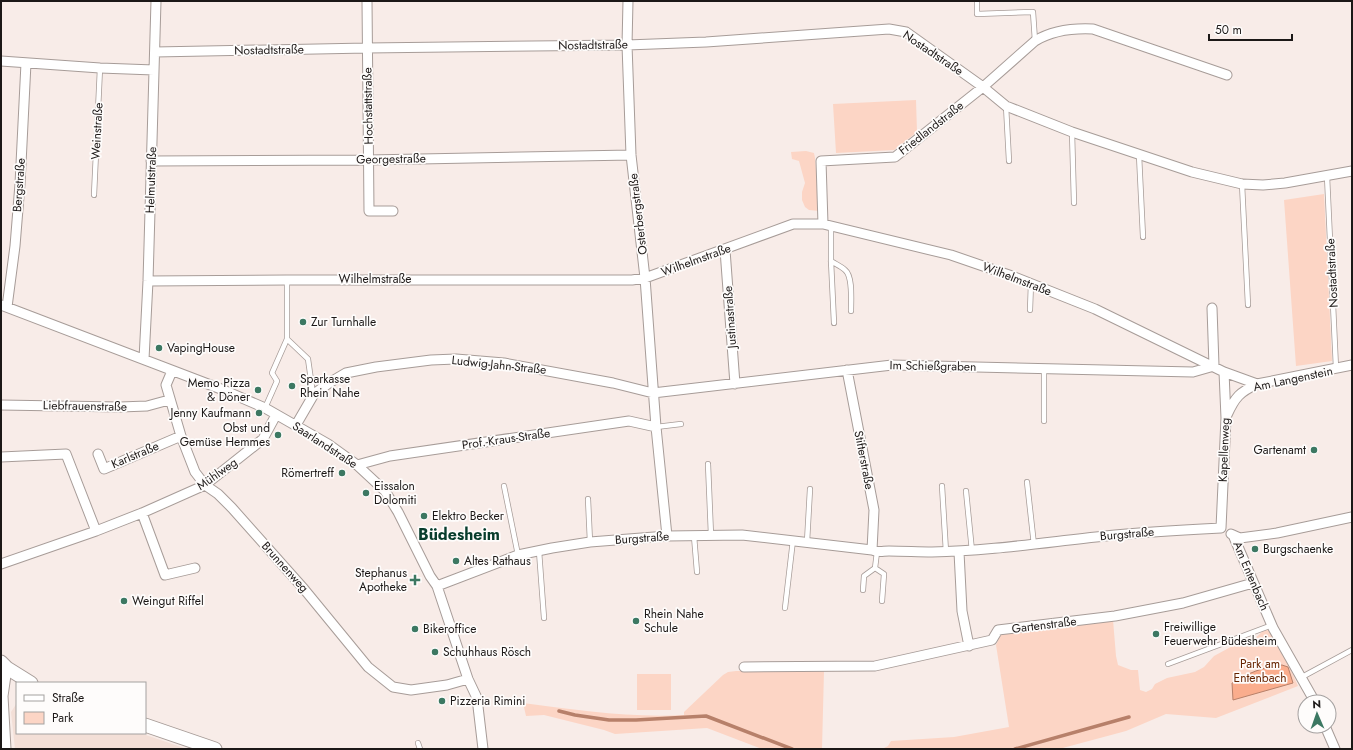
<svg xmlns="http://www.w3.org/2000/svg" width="1353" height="750" viewBox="0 0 1353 750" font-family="Jost,sans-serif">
<rect width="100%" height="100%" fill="#f8ece8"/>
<path fill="#f3dfd7" d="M17 703V733H140L187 749H15L11 712Z"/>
<path fill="#fcd5c5" d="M916 100 917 132 894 150 836 153 833 104Z
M806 151 814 153 815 158 819 211 809 210 805 207 802 200V192L805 183 799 161 792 159 791 152Z
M1324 194 1332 361 1296 366 1284 200Z
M1113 620 1116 656 1118 665 1131 670H1138L1140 690 1146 692 1152 689 1155 684 1167 678 1195 672 1204 667 1214 656 1238 643 1246 647 1266 628 1278 641 1298 686 1216 718 1166 714 1126 731 1059 749H882L888 746 891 741 954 737 1009 727 996 645 1002 632Z
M736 671H824L822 749H762L707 728 615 734 604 730 544 715 526 716 523 703C576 710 630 718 684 715V712L723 675 728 672Z
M637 674H671V710H637Z"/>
<path fill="#faad8d" stroke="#b7806a" d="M1282 665 1288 667 1293 683 1233 700 1232 683C1248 673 1263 667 1282 665Z"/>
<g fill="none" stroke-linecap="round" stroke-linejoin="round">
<path stroke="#b7806a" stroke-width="3.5" d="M559 711 575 715 609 720H636L706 716 792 749
M1015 749 1129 717"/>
<defs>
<path id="service" d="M977 1V14L1033 12 1035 41
M1006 106 1009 161
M1072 132 1074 203
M1139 155 1143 237
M1327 176 1336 368
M1242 184 1248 305
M94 195 100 68
M831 226V261L834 323
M831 261C835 264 841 266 845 270 853 276 851 300 851 311
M1030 310 1031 283
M287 339 308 359 313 394
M265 408 277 381 272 373 287 339V280
M1044 421V368
M656 427 681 424
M708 464 711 535
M1027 482 1034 545
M504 486 518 555
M942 486 946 552
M966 491 972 551
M588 499 590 542
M694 536 697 572
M807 542 810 489
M539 551 544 618
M875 568 884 574 882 601
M863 590 864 576 875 568 877 552
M785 608 793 540
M1168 664 1272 625
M1302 677 1352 650
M418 743 420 749"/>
<path id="minor" d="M367 1 369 211H393
M628 1 627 45 631 155 645 278 656 427 667 536
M155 52 367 48 627 45 706 42 889 29 906 32 983 87 1006 106 1072 132 1192 172 1242 184 1263 185 1285 183 1352 171
M1 61 100 68 154 70
M151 161 368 160 631 155
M823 224 821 161 895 157 983 87 1035 41C1053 30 1072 28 1093 29L1227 75
M725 250 735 384
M148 281 287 280H632L645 278 793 224H823L951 255 1012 276 1095 309 1224 372 1257 384
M1 305 221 389 265 408 328 444 357 465 385 491 398 512 430 576 437 586 468 679 477 698 483 749
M7 307 15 246 20 184 26 63
M144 359 148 281 156 1
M847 370 874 510 872 550
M172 371 166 385 181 436 195 472 205 485 218 494 232 508 304 589 368 667 393 687 411 690 447 685 468 679
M1 405 120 407 147 406 169 400
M1227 415C1235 397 1240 392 1257 384L1352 365
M296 425 314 394 329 383 346 373 376 367 431 360 456 359 504 363 613 383 653 393 892 365 1193 372 1214 366 1212 308
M98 454 104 469 181 436
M1 457 66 454 96 531
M357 465 390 456 629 421 656 427
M142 513 165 575 195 568
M1221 528 1226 418 1224 372
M1231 534 1240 538 1277 533 1352 517
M1233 535 1273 628 1315 702
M959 552 962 611 969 646
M1 564 96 531 142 513 205 485 263 439 276 415
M437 586 518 555 552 548 590 542 667 536 742 535 872 550C878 553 883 551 889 551 904 551 918 552 932 552 990 551 1047 542 1105 536 1143 532 1182 530 1221 528
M744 667 875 666 992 640 998 630 1115 616 1183 603 1253 583
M1325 726 1335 749
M6 749 3 696 7 668"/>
<path id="secondary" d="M1 662 7 668 31 683
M145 725 215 749"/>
</defs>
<use href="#service" stroke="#a79c98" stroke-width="6"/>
<use href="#minor" stroke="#a79c98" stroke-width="11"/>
<use href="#secondary" stroke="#a79c98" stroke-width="15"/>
<use href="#service" stroke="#fff" stroke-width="4.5"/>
<use href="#minor" stroke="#fff" stroke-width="9"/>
<use href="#secondary" stroke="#fff" stroke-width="13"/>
</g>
<g fill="#3c7862" stroke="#fefcfb" stroke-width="1.5">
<circle cx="303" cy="322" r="4"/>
<circle cx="159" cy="348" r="4"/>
<circle cx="292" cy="386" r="4"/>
<circle cx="258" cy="390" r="4"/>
<circle cx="259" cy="413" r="4"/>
<circle cx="278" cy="435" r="4"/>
<circle cx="1314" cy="450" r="4"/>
<circle cx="342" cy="473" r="4"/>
<circle cx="366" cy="493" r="4"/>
<circle cx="424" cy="516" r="4"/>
<circle cx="1255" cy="549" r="4"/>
<circle cx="456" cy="561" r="4"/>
<path d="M413 574h4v4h4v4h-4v4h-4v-4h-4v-4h4z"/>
<circle cx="124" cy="601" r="4"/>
<circle cx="636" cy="621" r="4"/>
<circle cx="415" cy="629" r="4"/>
<circle cx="1156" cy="634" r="4"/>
<circle cx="435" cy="652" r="4"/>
<circle cx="442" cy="701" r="4"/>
</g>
<g text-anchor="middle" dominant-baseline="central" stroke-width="3.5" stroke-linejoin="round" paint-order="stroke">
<g font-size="12" fill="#1c1817" stroke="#fefcfb">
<text transform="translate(593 45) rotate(-1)">Nostadtstraße</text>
<text transform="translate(269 50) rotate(-1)">Nostadtstraße</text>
<text transform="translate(933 53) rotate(34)">Nostadtstraße</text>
<text transform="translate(368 106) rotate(-91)">Hochstattstraße</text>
<text transform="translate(931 128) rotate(-38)">Friedlandstraße</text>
<text transform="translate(97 131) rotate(-87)">Weinstraße</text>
<text transform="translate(391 159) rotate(-1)">Georgestraße</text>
<text transform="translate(151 180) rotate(-88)">Helmutstraße</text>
<text transform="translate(19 185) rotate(-86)">Bergstraße</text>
<text transform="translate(638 214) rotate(-97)">Osterbergstraße</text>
<text transform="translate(696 260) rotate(-20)">Wilhelmstraße</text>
<text transform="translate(1332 273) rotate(-93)">Nostadtstraße</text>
<text x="375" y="279">Wilhelmstraße</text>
<text transform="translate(1017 279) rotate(21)">Wilhelmstraße</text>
<text transform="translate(730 317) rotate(-94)">Justinastraße</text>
<text transform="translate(499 365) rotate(6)">Ludwig-Jahn-Straße</text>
<text transform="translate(933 366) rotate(1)">Im Schießgraben</text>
<text transform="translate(1293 379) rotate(-12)">Am Langenstein</text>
<text transform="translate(85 406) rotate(1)">Liebfrauenstraße</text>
<text transform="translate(506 439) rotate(-8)">Prof.-Kraus-Straße</text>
<text transform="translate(325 445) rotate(33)">Saarlandstraße</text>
<text transform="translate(1224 450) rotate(-88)">Kapellenweg</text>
<text transform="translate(135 455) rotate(-23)">Karlstraße</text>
<text transform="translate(864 460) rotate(79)">Stifterstraße</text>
<text transform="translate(217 474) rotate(-35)">Mühlweg</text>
<text transform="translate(1127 534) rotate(-5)">Burgstraße</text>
<text transform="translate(642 538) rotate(-4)">Burgstraße</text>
<text transform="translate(285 567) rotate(48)">Brunnenweg</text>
<text transform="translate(1251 576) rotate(67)">Am Entenbach</text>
<text transform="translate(1044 625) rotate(-7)">Gartenstraße</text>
</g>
<g font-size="12" fill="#1c1817" stroke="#fefcfb" text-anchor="start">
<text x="311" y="322">Zur Turnhalle</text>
<text x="167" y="348">VapingHouse</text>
<text x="300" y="379">Sparkasse<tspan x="300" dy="14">Rhein Nahe</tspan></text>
<text x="250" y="383" text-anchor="end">Memo Pizza<tspan x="250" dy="14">&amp; Döner</tspan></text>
<text x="251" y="413" text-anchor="end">Jenny Kaufmann</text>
<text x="270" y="428" text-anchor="end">Obst und<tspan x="270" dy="14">Gemüse Hemmes</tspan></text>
<text x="1306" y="450" text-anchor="end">Gartenamt</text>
<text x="334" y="473" text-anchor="end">Römertreff</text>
<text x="374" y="486">Eissalon<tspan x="374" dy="14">Dolomiti</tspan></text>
<text x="432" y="516">Elektro Becker</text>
<text x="1263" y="549">Burgschaenke</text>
<text x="464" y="561">Altes Rathaus</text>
<text x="407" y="573" text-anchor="end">Stephanus<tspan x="407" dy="14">Apotheke</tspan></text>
<text x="132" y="601">Weingut Riffel</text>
<text x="644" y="614">Rhein Nahe<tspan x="644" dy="14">Schule</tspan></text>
<text x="1164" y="627">Freiwillige<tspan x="1164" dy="14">Feuerwehr Büdesheim</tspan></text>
<text x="423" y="629">Bikeroffice</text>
<text x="443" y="652">Schuhhaus Rösch</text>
<text x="450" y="701">Pizzeria Rimini</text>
</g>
<g font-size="12" fill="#672400" stroke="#fefcfb">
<text x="1260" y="664">Park am<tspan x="1260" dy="14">Entenbach</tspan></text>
</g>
<g font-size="16" font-weight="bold" fill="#083d2d" stroke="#fefcfb">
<text x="459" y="534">Büdesheim</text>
</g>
</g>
<rect width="1353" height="750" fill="none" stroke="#1c1817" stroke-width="4"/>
<rect x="16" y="682" width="130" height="52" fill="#fefcfb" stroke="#a4a1a0"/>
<rect x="24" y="695" width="20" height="6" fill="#ffffff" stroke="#a4a1a0"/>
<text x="52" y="702" font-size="12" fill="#1c1817">Straße</text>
<rect x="24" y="712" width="20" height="12" fill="#fcd5c5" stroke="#a4a1a0"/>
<text x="52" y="722" font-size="12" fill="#1c1817">Park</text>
<g transform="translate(1317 714) rotate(358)"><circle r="19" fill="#fefcfb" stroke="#a4a1a0"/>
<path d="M0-3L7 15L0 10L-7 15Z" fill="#3c7862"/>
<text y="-6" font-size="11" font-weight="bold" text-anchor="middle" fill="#1c1817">N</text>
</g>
<path d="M1209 34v6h83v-6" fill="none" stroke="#1c1817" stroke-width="2"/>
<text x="1215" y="34" font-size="12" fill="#1c1817" stroke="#fefcfb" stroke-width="3" paint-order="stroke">50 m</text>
</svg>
